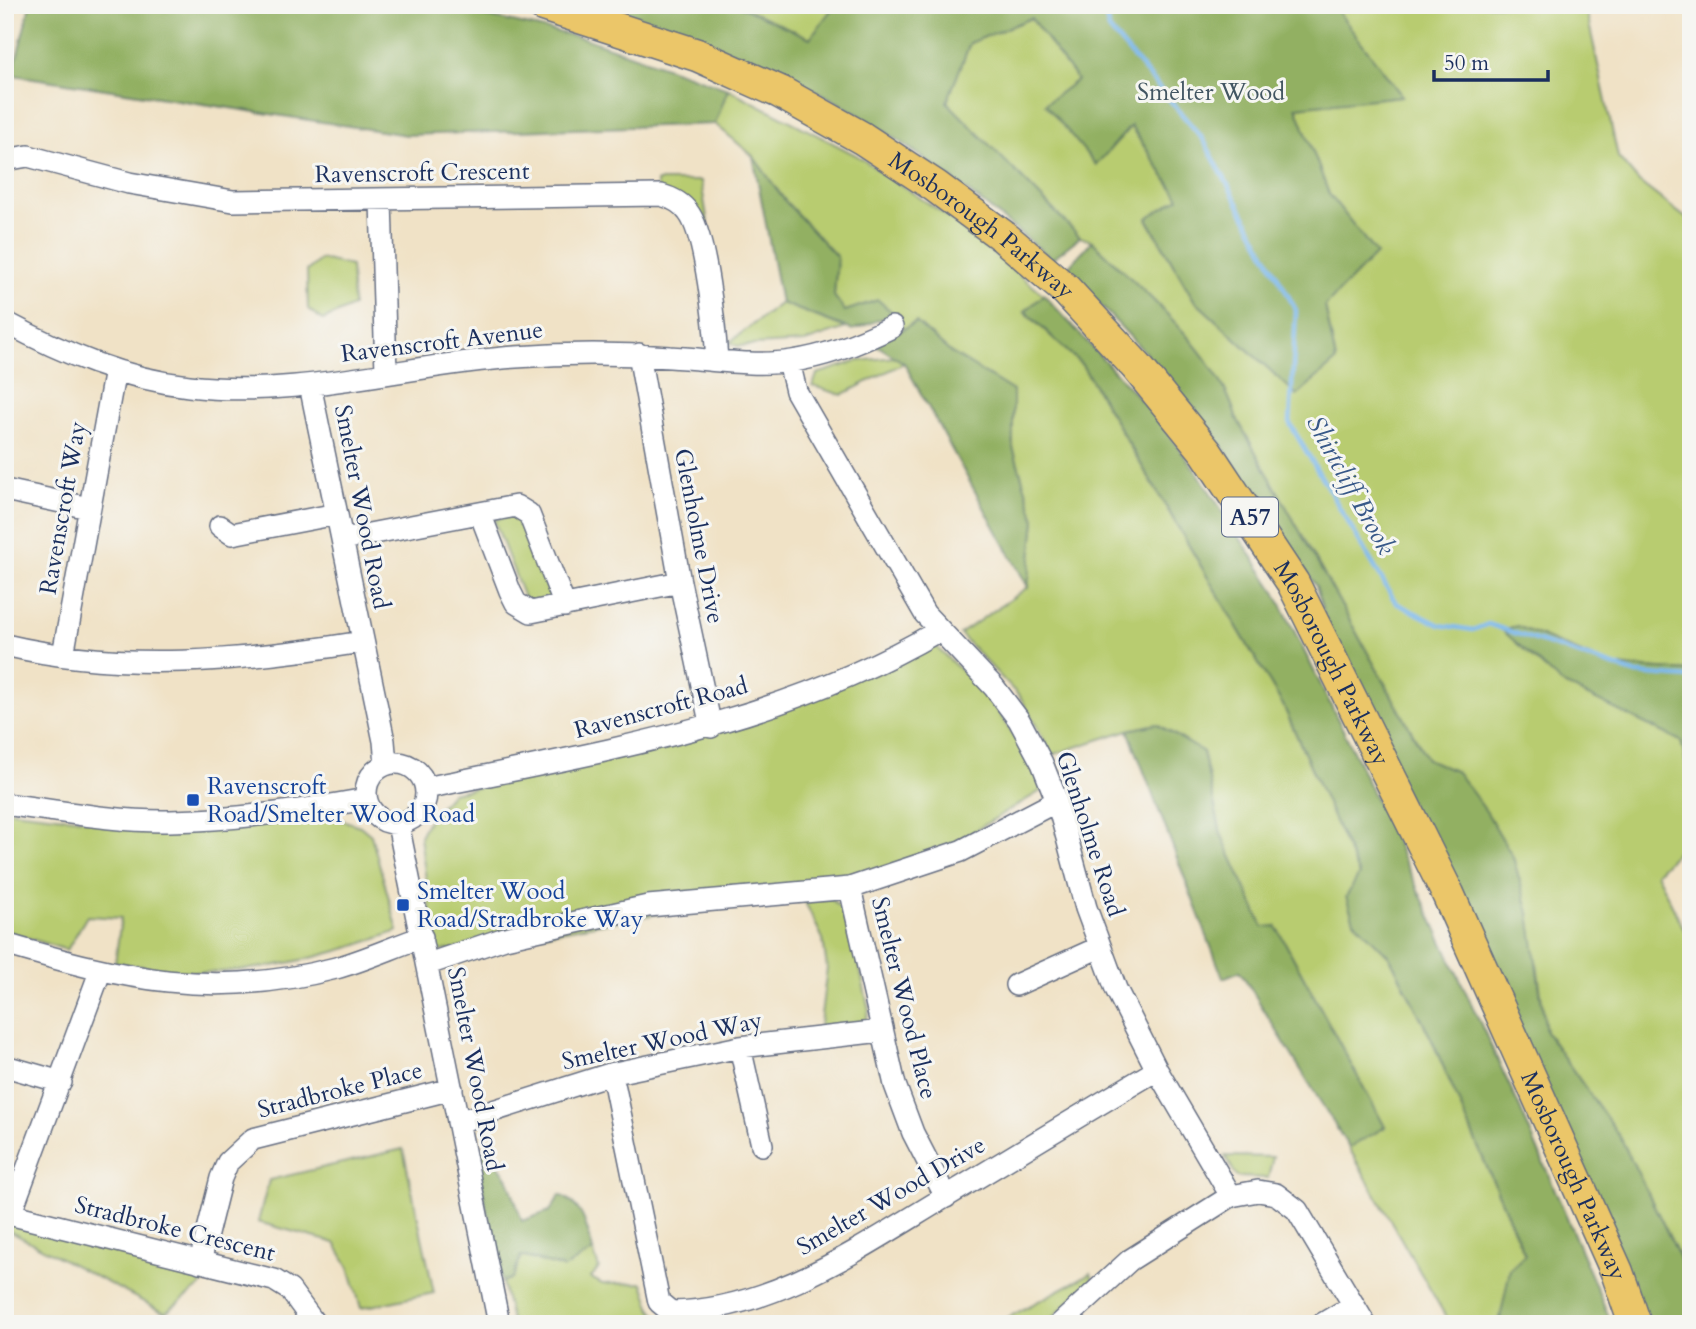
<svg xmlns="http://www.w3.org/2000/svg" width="1696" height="1329" viewBox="0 0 1696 1329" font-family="Cardo,serif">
<rect width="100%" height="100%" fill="#f6f6f2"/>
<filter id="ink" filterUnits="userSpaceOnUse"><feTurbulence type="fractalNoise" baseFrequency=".0143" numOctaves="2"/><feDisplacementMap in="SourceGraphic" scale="14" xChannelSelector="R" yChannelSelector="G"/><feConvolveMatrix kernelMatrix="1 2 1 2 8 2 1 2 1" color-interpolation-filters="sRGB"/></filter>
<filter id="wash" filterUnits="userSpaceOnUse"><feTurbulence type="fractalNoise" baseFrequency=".00686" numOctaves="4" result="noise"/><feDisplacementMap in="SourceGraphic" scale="28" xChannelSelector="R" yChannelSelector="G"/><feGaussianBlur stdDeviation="1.57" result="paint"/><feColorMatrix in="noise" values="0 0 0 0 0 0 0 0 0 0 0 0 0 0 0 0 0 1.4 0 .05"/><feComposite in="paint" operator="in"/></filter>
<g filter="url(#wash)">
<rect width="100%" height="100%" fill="#f0e2c6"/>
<path fill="#b8cc70" stroke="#6a7e67" stroke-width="2" d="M737 5H835L810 38Z
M1333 5H1585L1618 157 1639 182 1691 222V671L1612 666 1517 626 1503 630 1561 683 1681 741 1690 781 1685 844 1656 873 1691 943V1289L1675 1248 1620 1137 1546 1032 1537 964 1457 772 1427 759 1236 417C1217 351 1140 289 1092 241L1080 237 947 102 970 43 1031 18 1077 80 1046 104 1130 126 1179 198 1147 219 1194 300 1297 395 1336 361 1325 306 1376 254 1329 194 1296 107 1402 96Z
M728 89 856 155 944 214 1044 295 1025 312 1082 365 1283 705 1359 875 1354 921 1390 957 1431 1038 1525 1255 1500 1318 1508 1324H1450L1349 1148 1385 1127 1276 926 1263 928 1221 834 1203 752 1157 724 1128 730 1052 755 1021 698 960 634 1028 587 1035 520 1013 447V391L950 352 916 322 904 329 893 314 845 311 834 296 837 257 786 202 753 156 715 124Z
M657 181H701L708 224 701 225 657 188Z
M321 259 351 266 353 306 323 320 308 309 307 271Z
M781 303 846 328 805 342 737 346 730 342Z
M895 357 904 363 842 395 813 386 817 374 858 361Z
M520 513 551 597 548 601 526 603 494 520Z
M934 645 987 695 1031 762 1044 789 946 848 851 881 436 952 420 836 429 819 452 793 658 748Z
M5 810 168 829 336 818 360 826 371 835 398 931C339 953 279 969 216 972 183 974 147 966 115 963L121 918 87 916 67 950 5 931Z
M831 899 848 914 869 1010 864 1027 819 1031 827 968 823 939 804 900Z
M403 1149 434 1293 361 1308 349 1267 335 1243 258 1222 269 1180Z
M1225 1156 1273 1157 1268 1178 1237 1177Z
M5 1219 207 1270 210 1279 165 1313 5 1229Z
M593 1251 599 1268 591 1278 602 1284 643 1283 652 1310 664 1324H512L502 1282 513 1278 521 1256 564 1268Z
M1091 1273 1093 1278 1046 1324H996Z"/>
<path fill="#92b062" stroke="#567060" stroke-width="2" d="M30 5H436L584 38 728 89 715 124 407 135 7 74 15 65Z
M589 5H737L810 38 835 5H1333L1402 96 1296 107 1329 194 1376 254 1325 306 1336 361 1297 395 1194 300 1147 218 1179 198 1131 126 1096 165 1045 104 1077 80 1031 18 970 43 947 102 1080 237 1052 259C979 199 903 137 819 92 746 54 667 30 589 5Z
M753 156 786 202 837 257 834 296 845 311 878 300 894 314 853 330 781 303Z
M1092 241C1140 289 1217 351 1236 417L1427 759 1457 772 1486 811 1513 857 1529 913 1546 1032 1620 1137 1675 1248 1691 1289V1324H1649L1325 618 1316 586 1207 424 1156 364 1066 269Z
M1044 295 1150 410 1199 475 1274 590 1349 742 1520 1108 1612 1324H1508L1500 1319 1510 1269 1525 1255 1431 1038 1390 957 1354 921 1346 897 1359 875 1283 705 1138 459 1082 365 1025 311Z
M916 322 950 352 1013 391V448L1035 520 1028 587 904 363 875 344Z
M1517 626 1612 666 1691 671V781L1681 741 1561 683 1502 630Z
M1157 724 1203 752 1221 834 1263 927 1276 926 1385 1127 1349 1148 1240 971 1223 978 1128 730Z
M489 1151 508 1179 522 1221 550 1211 560 1195C584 1206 587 1227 593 1251L564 1268 521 1256 513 1278 502 1282 475 1153Z"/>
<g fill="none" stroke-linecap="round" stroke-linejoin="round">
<path stroke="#77b6eb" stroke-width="4.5" d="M1103 5 1109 29 1203 139 1296 310 1290 424 1396 603 1440 625 1473 630 1488 624 1637 674 1691 678"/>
</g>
</g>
<g filter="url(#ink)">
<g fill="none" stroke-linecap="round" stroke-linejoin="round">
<defs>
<path id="minor" d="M5 160 28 156 129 183 233 201 661 195C672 198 681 202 688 212 706 234 715 329 717 360
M381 200 386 373
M5 322C63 353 124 379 189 386 299 399 408 364 516 357 567 353 619 353 670 357 710 359 753 367 792 361 828 356 860 343 892 327
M639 354 680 582 711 727
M789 362 796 391 925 614 994 687 1019 720 1042 763 1057 801 1086 908 1116 989 1157 1070 1231 1196
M310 385 384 741 386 764
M5 490 89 508
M480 513 510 591 516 603 531 612 680 582
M220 526 232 534 337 514
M343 539 516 506 529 514 565 606
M5 645C124 673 243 661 362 642
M63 655 115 370
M366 793a30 30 0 1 1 60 0a30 30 0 1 1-60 0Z
M426 788C602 751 780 724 938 631
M5 804C59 811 115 822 170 821 236 820 300 811 366 799
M398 824 499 1324
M850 888 895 1085 913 1133 946 1197
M5 944C123 979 213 1000 336 968 365 960 393 947 422 937
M428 964 505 938 648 906 850 888 961 851 1057 801
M1016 985 1100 947
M740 1047 762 1145
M5 1066 61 1082
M610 1074 615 1088 659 1302 671 1312C773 1311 863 1246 947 1196 1017 1154 1087 1111 1157 1070
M458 1122 610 1074 740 1047 882 1031
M5 1213 274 1280 290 1290 315 1324
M10 1215 100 972
M200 1262 221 1178 228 1162 253 1139 452 1089
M1060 1324 1130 1260 1231 1196 1258 1191 1276 1194 1297 1210 1365 1324
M1322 1324 1354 1305"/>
<g id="highway">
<path id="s1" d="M543 5 697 55 780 92 862 138 935 186 1004 237 1066 290 1137 367 1206 452 1293 583 1448 894 1617 1272 1635 1324"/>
</g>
</defs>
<use href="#minor" stroke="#666e82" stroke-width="24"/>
<use href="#highway" stroke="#666e82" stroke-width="35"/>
<use href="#minor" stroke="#fff" stroke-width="21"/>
<use href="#highway" stroke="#ebc669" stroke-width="32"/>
</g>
</g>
<g fill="#1a4fb4" stroke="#f6f6f2" stroke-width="2.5">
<rect x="186" y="793" width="14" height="14" rx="3.5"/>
<rect x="396" y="898" width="14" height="14" rx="3.5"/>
</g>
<g text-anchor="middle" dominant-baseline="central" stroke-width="6" stroke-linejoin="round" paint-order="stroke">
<rect fill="#f6f6f2" stroke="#5d6b8a" stroke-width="2" x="1222" y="497.5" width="56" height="39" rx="5"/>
<g font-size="23" font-weight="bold" fill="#1b2f5e">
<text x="1250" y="517">A57</text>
</g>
<g font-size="24" fill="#425662" stroke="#f6f6f2">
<text x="1211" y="92">Smelter Wood</text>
</g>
<g font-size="24" fill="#1b2f5e" stroke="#f6f6f2">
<text transform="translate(422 173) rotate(-1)">Ravenscroft Crescent</text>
<text stroke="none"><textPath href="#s1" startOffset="495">Mosborough Parkway</textPath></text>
<text transform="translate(442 342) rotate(-7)">Ravenscroft Avenue</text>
<text transform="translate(362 507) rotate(79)">Smelter Wood Road</text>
<text transform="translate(63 508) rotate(-80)">Ravenscroft Way</text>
<text transform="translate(699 536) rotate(79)">Glenholme Drive</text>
<text stroke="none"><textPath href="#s1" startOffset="1062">Mosborough Parkway</textPath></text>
<text transform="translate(661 708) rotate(-15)">Ravenscroft Road</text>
<text transform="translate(1090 834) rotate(72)">Glenholme Road</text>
<text transform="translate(904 998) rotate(76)">Smelter Wood Place</text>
<text transform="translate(662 1041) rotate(-12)">Smelter Wood Way</text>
<text transform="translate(475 1069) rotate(79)">Smelter Wood Road</text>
<text transform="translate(340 1090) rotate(-14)">Stradbroke Place</text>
<text stroke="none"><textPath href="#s1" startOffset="1629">Mosborough Parkway</textPath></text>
<text transform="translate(891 1196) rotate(-30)">Smelter Wood Drive</text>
<text transform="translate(175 1229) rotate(14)">Stradbroke Crescent</text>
</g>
<g font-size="24" fill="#164399" stroke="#f6f6f2" text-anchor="start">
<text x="207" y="786">Ravenscroft<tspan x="207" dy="28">Road/Smelter Wood Road</tspan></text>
<text x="417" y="891">Smelter Wood<tspan x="417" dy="28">Road/Stradbroke Way</tspan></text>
</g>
<g font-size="26" font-style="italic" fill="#375888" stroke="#f6f6f2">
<text transform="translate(1351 485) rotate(61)">Shirtcliff Brook</text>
</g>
</g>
<rect width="1696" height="1329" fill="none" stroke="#f6f6f2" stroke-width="28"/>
<path d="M1434 70v10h114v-10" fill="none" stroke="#1b2f5e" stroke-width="3.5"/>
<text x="1444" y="70" font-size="21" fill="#1b2f5e" stroke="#f6f6f2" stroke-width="5" paint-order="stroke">50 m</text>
</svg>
